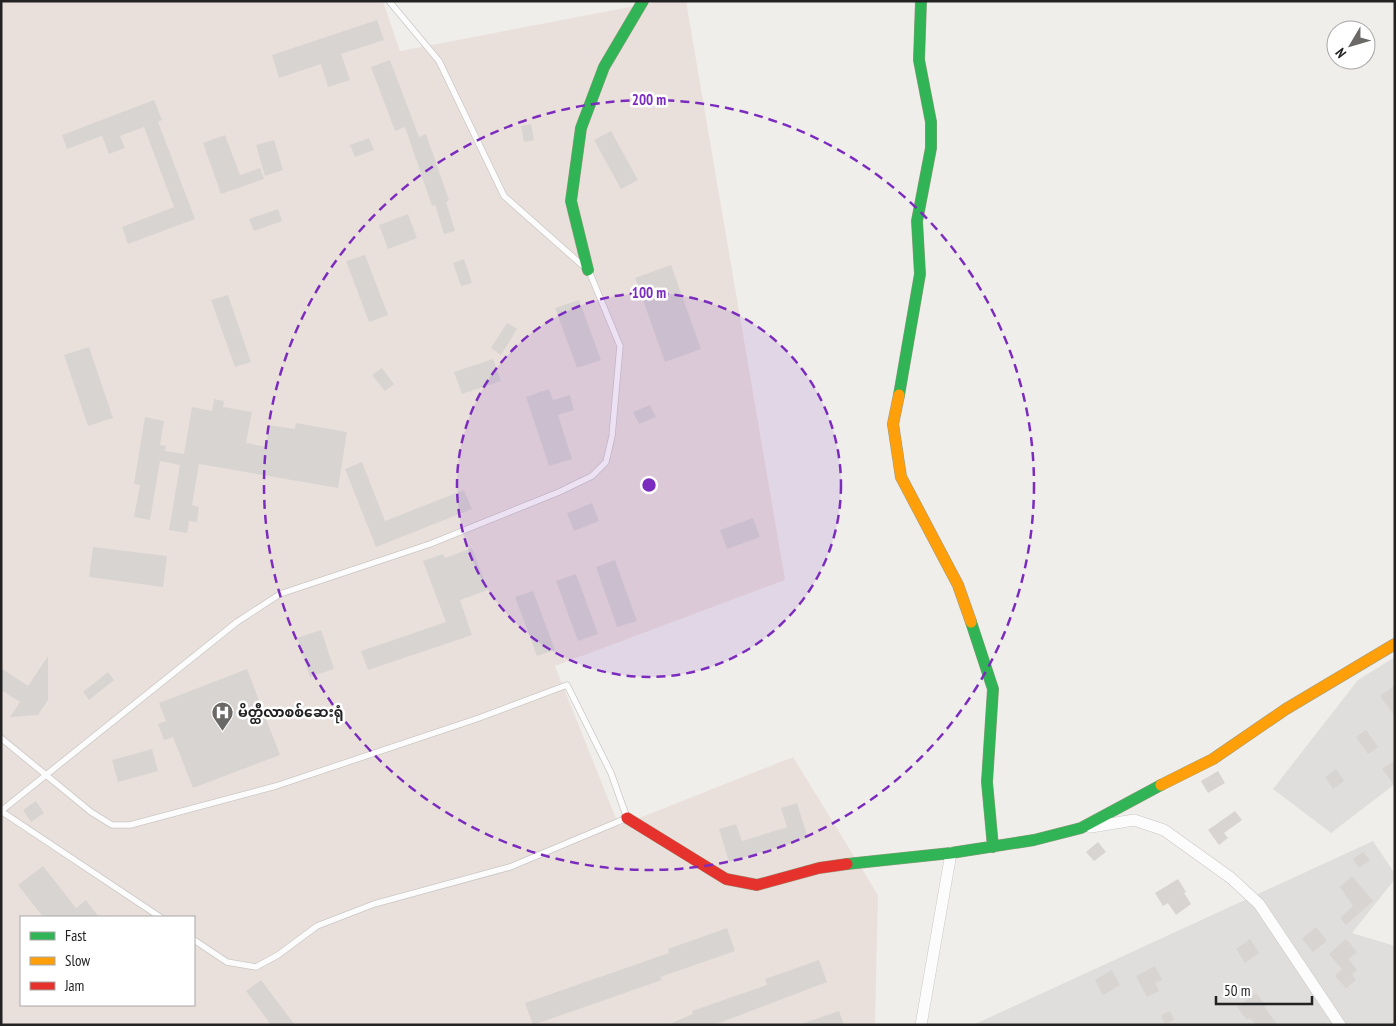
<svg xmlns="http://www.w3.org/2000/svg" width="1396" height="1026" viewBox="0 0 1396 1026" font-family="'PT Sans Narrow','Noto Sans Myanmar',sans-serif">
<rect width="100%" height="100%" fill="#f0eeeb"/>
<path fill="#dfdedc" d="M1395 657V784L1331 833 1273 789 1358 680Z
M1373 841 1395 874V879L1352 933 1395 946V1025H973Z"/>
<path fill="#eae0db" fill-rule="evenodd" d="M1 1H383L400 51 661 1H686L785 580 555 666 619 826 793 757 878 895 875 1025H1ZM21 917H194V1005H21Z"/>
<path fill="#d7d4d2" d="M377 20 384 40 341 54 350 80 328 87 321 64 279 78 272 55Z
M390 60 419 137 426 134 449 200 446 202 455 231 444 234 435 205 432 206 405 127 395 131 371 67Z
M154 100 162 120 158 122 195 219 128 244 122 227 174 207 144 127 120 136 125 148 109 154 102 136 67 149 62 135Z
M531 124 534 140 524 142 521 126Z
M611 131 638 180 621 189 594 140Z
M225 135 240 175 260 168 264 179 221 194 203 143Z
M369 138 374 150 355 157 350 145Z
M274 140 283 170 265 176 256 145Z
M278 209 282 221 254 231 249 219Z
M408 214 417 238 388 249 379 225Z
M365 255 388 315 369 322 346 261Z
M464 259 472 283 461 286 453 263Z
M671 265 701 349 665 362 635 278Z
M228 295 251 362 235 367 211 300Z
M579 300 601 360 577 368 555 308Z
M507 323 517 329 501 355 491 348Z
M89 347 113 418 88 426 64 355Z
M493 359 501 381 462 394 454 372Z
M382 368 394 384 385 391 372 375Z
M549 389 553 400 570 395 574 410 558 415 572 459 549 466 526 397Z
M214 399 224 401 223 407 252 412 246 443 266 447 269 425 295 429 296 423 347 432 338 488 199 464 192 505 199 507 197 522 189 521 187 533 169 530 180 465 160 461 150 520 134 517 140 485 134 484 145 417 164 421 160 445 166 446 165 451 184 454 192 407 212 411Z
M650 405 656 417 639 424 633 412Z
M362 462 385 521 464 490 472 509 376 547 345 469Z
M592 503 599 521 574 531 567 513Z
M753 518 760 537 727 549 720 530Z
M93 547 167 556 163 587 89 577Z
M472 548 488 590 460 600 472 635 368 670 361 651 446 622 423 561 443 554 445 558Z
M615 560 637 621 617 627 596 567Z
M576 574 598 634 578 641 556 581Z
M533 591 555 650 537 656 515 597Z
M321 630 334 669 310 677 297 638Z
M48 656V700L38 715 10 717 20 702 1 690V668L28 686Z
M247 669 280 755 193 788 173 737 164 740 158 724 166 721 159 703Z
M108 672 114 680 89 700 83 692Z
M1395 685V716L1380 696Z
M1366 730 1378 747 1368 754 1356 737Z
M152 749 158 771 118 782 112 760Z
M1395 760V786L1382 769Z
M1336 769 1344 781 1333 789 1325 777Z
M1218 771 1225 783 1208 793 1201 781Z
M36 801 44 813 31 822 23 810Z
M797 803 808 838 729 862 719 829 736 824 742 841 787 827 781 808Z
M1235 811 1242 820 1224 833 1228 838 1219 845 1208 830Z
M1098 842 1106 852 1094 861 1086 852Z
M1363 852 1370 860 1359 868 1353 859Z
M43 866 76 908 86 900 99 917H43L18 885Z
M1352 876 1373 901 1346 925 1340 918 1353 906 1340 887Z
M1178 879 1186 892 1184 893 1191 904 1176 915 1168 903 1163 906 1155 893Z
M1316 927 1327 941 1313 952 1302 939Z
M727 928 735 951 660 977 662 980 533 1025 525 1003 669 953 668 949Z
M1250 939 1259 953 1245 963 1236 949Z
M1346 939 1357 952 1348 959 1357 970 1352 974 1356 980 1346 988 1335 976 1342 969 1329 954Z
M819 960 827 982 714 1025H667L693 1014 692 1011 767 985 765 979Z
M1155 966 1162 980 1155 983 1159 991 1147 997 1136 976Z
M1112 970 1120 985 1103 995 1095 980Z
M261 980 295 1025H271L246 991Z
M1256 993 1266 1006 1264 1007 1278 1025H1256L1250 1018 1247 1020 1237 1007Z
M839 1011 844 1025H804V1023Z
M1170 1011 1174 1020 1165 1024 1161 1015Z"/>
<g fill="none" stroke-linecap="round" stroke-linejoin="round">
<defs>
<path id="lane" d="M389 1 439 61 504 196 582 265
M1 738 91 812 112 825H130L276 786 479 718 567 685 611 773 627 818 510 867 374 904 317 926 278 955 256 967 227 962 194 940
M1 811 237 622 280 594 430 544 559 492 592 476 606 462 612 436 620 346 589 271
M1 811 160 917"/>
<path id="street" d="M1091 827 1134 820 1164 830 1231 878 1259 904 1340 1025
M921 1025 951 853"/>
<path id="fast" d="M588 270 571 201 581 128 604 67 643 1
M899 395 920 274 917 221 931 148V122L919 60 921 1
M971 622 993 689 987 782 993 847
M847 864 951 853 1034 840 1081 828 1161 785"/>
<path id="slow" d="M899 395 893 424 901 477 958 585 971 622
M1161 785 1213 759 1286 709 1395 644"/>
<path id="jam" d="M627 818 726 879 757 885 819 868 847 864"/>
</defs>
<use href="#lane" stroke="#c9c8c7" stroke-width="7"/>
<use href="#street" stroke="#c9c8c7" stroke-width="12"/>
<use href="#fast" stroke="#999a82" stroke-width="12"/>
<use href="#slow" stroke="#999a82" stroke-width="12"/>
<use href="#jam" stroke="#999a82" stroke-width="12"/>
<use href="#lane" stroke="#fdfcfc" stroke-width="5.5"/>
<use href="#street" stroke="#fdfcfc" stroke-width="11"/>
<use href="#fast" stroke="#30b455" stroke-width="11"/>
<use href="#slow" stroke="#ff9f0a" stroke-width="11"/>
<use href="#jam" stroke="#e5322d" stroke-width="11"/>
</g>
<circle cx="649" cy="485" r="192" fill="#7b2cbf" fill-opacity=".12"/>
<g fill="none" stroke="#7b2cbf" stroke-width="2.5" stroke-dasharray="9 6">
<circle cx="649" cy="485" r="192"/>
<circle cx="649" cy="485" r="385"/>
</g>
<defs>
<symbol id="hospital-pin" viewBox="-11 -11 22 30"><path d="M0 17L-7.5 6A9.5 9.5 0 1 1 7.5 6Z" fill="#6a6968" stroke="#fff"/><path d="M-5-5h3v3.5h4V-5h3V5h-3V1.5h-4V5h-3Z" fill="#fff"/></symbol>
</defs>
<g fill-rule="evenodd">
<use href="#hospital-pin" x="210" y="700" width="25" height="34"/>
</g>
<g text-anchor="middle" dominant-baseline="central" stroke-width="5" stroke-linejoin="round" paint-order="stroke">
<g font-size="14" font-weight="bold" fill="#222" stroke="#fff" text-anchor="start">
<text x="238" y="712">မိတ္ထီလာစစ်ဆေးရုံ</text>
</g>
</g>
<circle cx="649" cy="485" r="8" fill="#7b2cbf" stroke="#fff" stroke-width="2.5"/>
<g font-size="15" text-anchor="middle" font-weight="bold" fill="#7b2cbf" stroke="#fff" stroke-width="5" stroke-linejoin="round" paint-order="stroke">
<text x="649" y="105">200 m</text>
<text x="649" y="298">100 m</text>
</g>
<rect width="1396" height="1026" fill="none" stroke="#222222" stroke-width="5"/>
<rect x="20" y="916" width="175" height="90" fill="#ffffff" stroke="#a7a7a7"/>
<rect x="30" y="932" width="25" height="8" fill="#30b455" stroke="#a7a7a7"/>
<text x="65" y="941" font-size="15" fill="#222222">Fast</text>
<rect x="30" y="957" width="25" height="8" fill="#ff9f0a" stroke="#a7a7a7"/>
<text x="65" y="966" font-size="15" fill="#222222">Slow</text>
<rect x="30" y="982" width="25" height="8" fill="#e5322d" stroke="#a7a7a7"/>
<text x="65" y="991" font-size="15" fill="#222222">Jam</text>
<g transform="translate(1351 45) rotate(232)"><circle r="24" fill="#ffffff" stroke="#a7a7a7"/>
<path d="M0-4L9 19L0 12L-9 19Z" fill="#6a6968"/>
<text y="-8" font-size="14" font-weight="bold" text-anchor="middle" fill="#222222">N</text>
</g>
<path d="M1216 996v8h96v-8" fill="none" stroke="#222222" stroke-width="2.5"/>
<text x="1224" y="996" font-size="15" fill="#222222" stroke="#ffffff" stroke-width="4" paint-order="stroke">50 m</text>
</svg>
